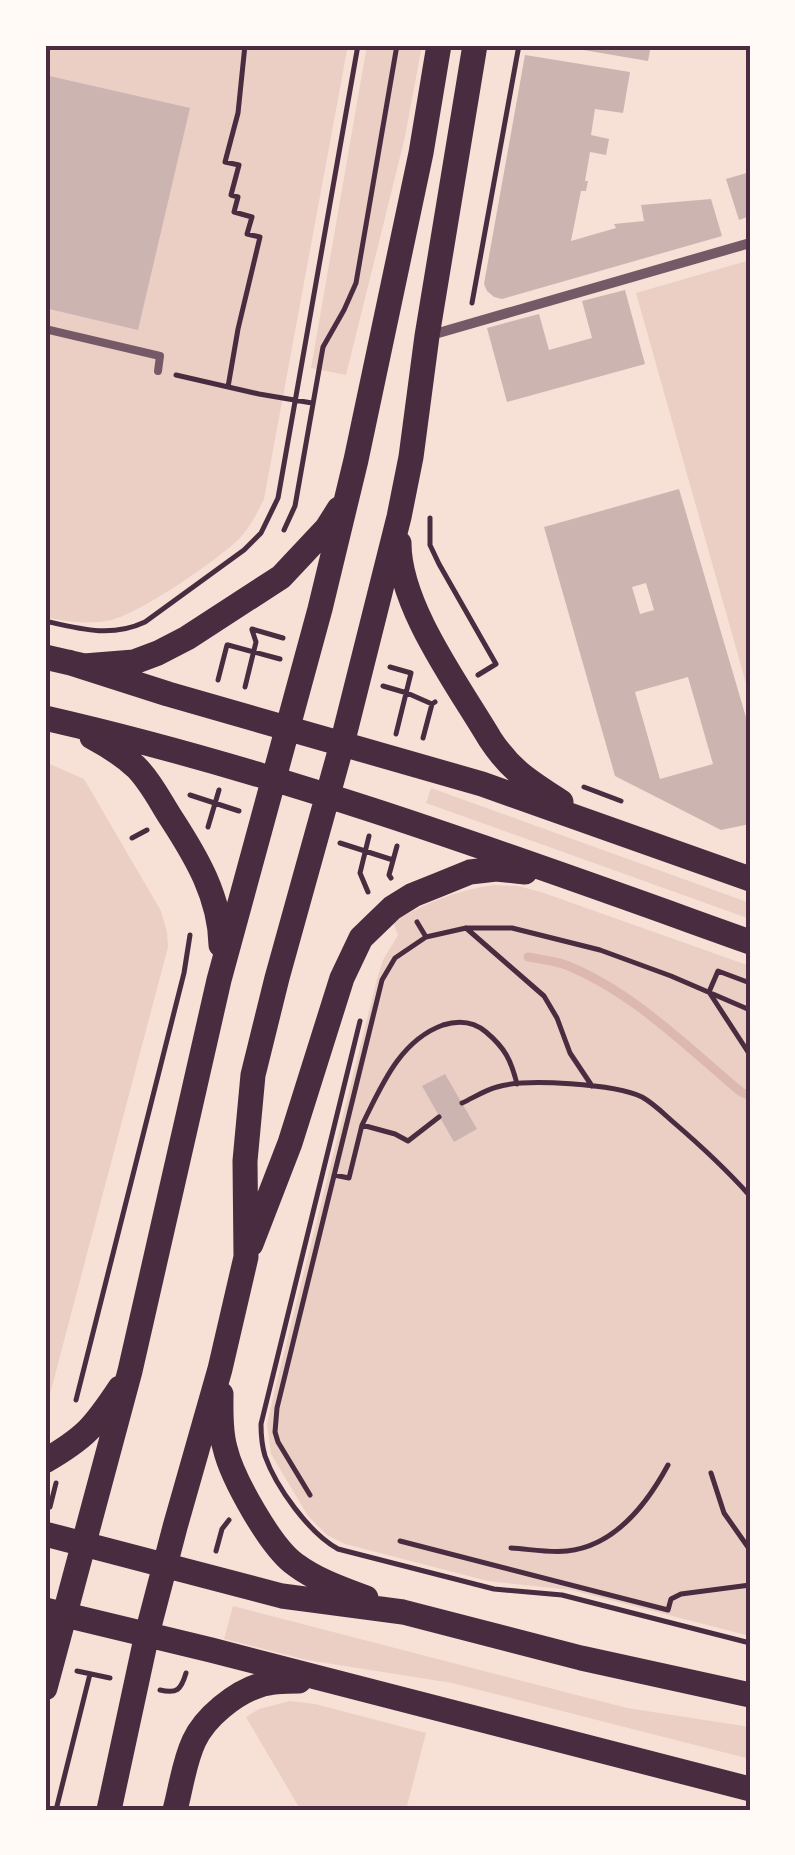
<svg xmlns="http://www.w3.org/2000/svg" width="795" height="1855" viewBox="0 0 795 1855" font-family="Raleway,sans-serif">
<rect width="100%" height="100%" fill="#f7e1d7"/>
<path fill="#ebcfc5" d="M45 45H348L264 499C257 513 250 528 239 539 216 561 137 616 107 621 85 624 66 622 45 617Z
M367 45H422L405 137 346 375 311 368Z
M750 260V698L636 293Z
M45 762 84 779 161 911 167 932 168 947 45 1413Z
M431 788 750 903V919L426 803Z
M494 885 518 886 541 892 750 966V1636L571 1590 488 1581 345 1544 327 1535 308 1516 271 1454 267 1424 275 1389 377 979 383 960 398 935 393 922C425 903 457 890 494 885Z
M233 1606 627 1708 750 1727V1759L452 1683 307 1660 224 1639Z
M290 1701 315 1704 426 1733 406 1810 300 1809 246 1717 259 1709Z"/>
<g fill="none" stroke-linecap="round" stroke-linejoin="round">
<path stroke="#dcb8b0" stroke-width="9" d="M528 957C540 959 554 961 566 965 633 992 686 1046 741 1092L750 1096"/>
</g>
<path fill="#ccb4b1" fill-rule="evenodd" d="M566 45H651L648 61 566 47Z
M525 55 630 72 623 113 595 109 591 135 609 139 606 155 590 152 585 181H588L586 191H581L571 241 616 228 614 224 644 221 641 205 711 199 722 236 502 299 494 297 487 291 484 284Z
M45 75 190 108 138 330 45 308Z
M750 172V216L739 220 726 179Z
M625 290 645 364 507 402 487 328 539 314 549 350 592 338 582 301Z
M679 489 750 731V824L721 830 615 776 544 527ZM646 583 654 610 640 614 632 587ZM688 677 713 764 660 779 635 692Z
M445 1074 477 1129 454 1142 422 1086Z"/>
<g fill="none" stroke-linecap="round" stroke-linejoin="round">
<path stroke="#4a2c40" stroke-width="5" d="M472 303 519 45
M176 375 259 394 312 403
M228 387 238 329 260 237 247 234 252 217 234 212 238 197 231 195 239 165 225 162 238 113 245 45
M430 518V545L439 564 496 664 478 675
M284 530 295 506 323 347 344 310 356 283 397 45
M45 621C80 629 111 638 145 622L244 550 261 533 278 498 358 45
M252 629 283 638
M228 645 280 659
M390 667 411 673
M218 680 227 645
M383 686 407 693 432 704
M245 687 256 642 252 630
M396 734 411 673
M423 738 432 704 435 702
M584 787 621 801
M190 795 239 811
M208 827 219 790
M132 838 147 830
M340 843 393 860
M391 878 389 875 397 846
M368 892 360 873 369 836
M417 922 426 937
M466 928 544 996 557 1018 570 1053 592 1086
M750 983 718 971 709 992 750 1055
M360 1021 261 1424C261 1435 262 1446 265 1456 276 1487 309 1533 338 1549L494 1589 562 1595 750 1643
M462 1103C473 1098 485 1090 497 1087 525 1078 616 1084 642 1097 653 1103 663 1113 672 1121 700 1145 726 1169 750 1196
M362 1125C381 1087 399 1041 443 1025 459 1020 473 1021 486 1032 505 1048 511 1060 517 1084
M334 1175 349 1178 362 1125 395 1134 408 1141 439 1117
M76 1400 184 973 190 935
M711 1473 724 1513 750 1550
M310 1495 278 1442 275 1432 277 1408 382 980 395 958 426 937 466 928H512L600 950 671 976 750 1010
M50 1507 56 1483
M400 1541 668 1610 671 1599 681 1594 750 1585
M511 1548C529 1549 549 1553 567 1551 615 1546 647 1504 668 1465
M216 1551 222 1529 229 1520
M77 1671 110 1678
M160 1690C177 1694 181 1690 186 1673
M56 1810 90 1674"/>
<path stroke="#755966" stroke-width="8" d="M45 329 160 356 158 371"/>
<path stroke="#755966" stroke-width="10" d="M428 336 750 243"/>
<path stroke="#4a2c40" stroke-width="25" d="M399 543C399 606 458 685 490 739 511 771 529 781 561 802
M45 657 84 666 134 662 158 653 187 638 281 577 327 528 339 509
M68 662 168 694 482 784 750 879
M45 718C286 773 518 859 750 942
M92 737C107 745 123 755 136 767 151 782 160 801 171 818 197 858 220 897 221 945
M251 1244 290 1143 342 978 361 938 392 908 413 895 438 885 470 872 496 869 525 872
M221 1394C221 1412 220 1431 225 1448 232 1478 271 1548 296 1565 316 1580 342 1589 366 1598
M45 1461C86 1437 94 1427 120 1388
M45 1534 282 1596 403 1612 581 1658 750 1695
M45 1610 211 1650 750 1789
M45 1688 130 1371 219 980 320 609 356 460 421 153 439 45
M109 1810 147 1634 175 1527 220 1369 246 1257 245 1161 253 1075 277 978 342 744 399 517 411 457 427 336 475 45
M175 1810C181 1788 184 1762 194 1741 205 1717 235 1693 260 1685 272 1681 286 1681 299 1681"/>
</g>
<rect width="795" height="1855" fill="none" stroke="#fffaf5" stroke-width="95"/>
<rect x="48" y="48" width="700" height="1760" fill="none" stroke="#4a2c40" stroke-width="4"/>
</svg>
